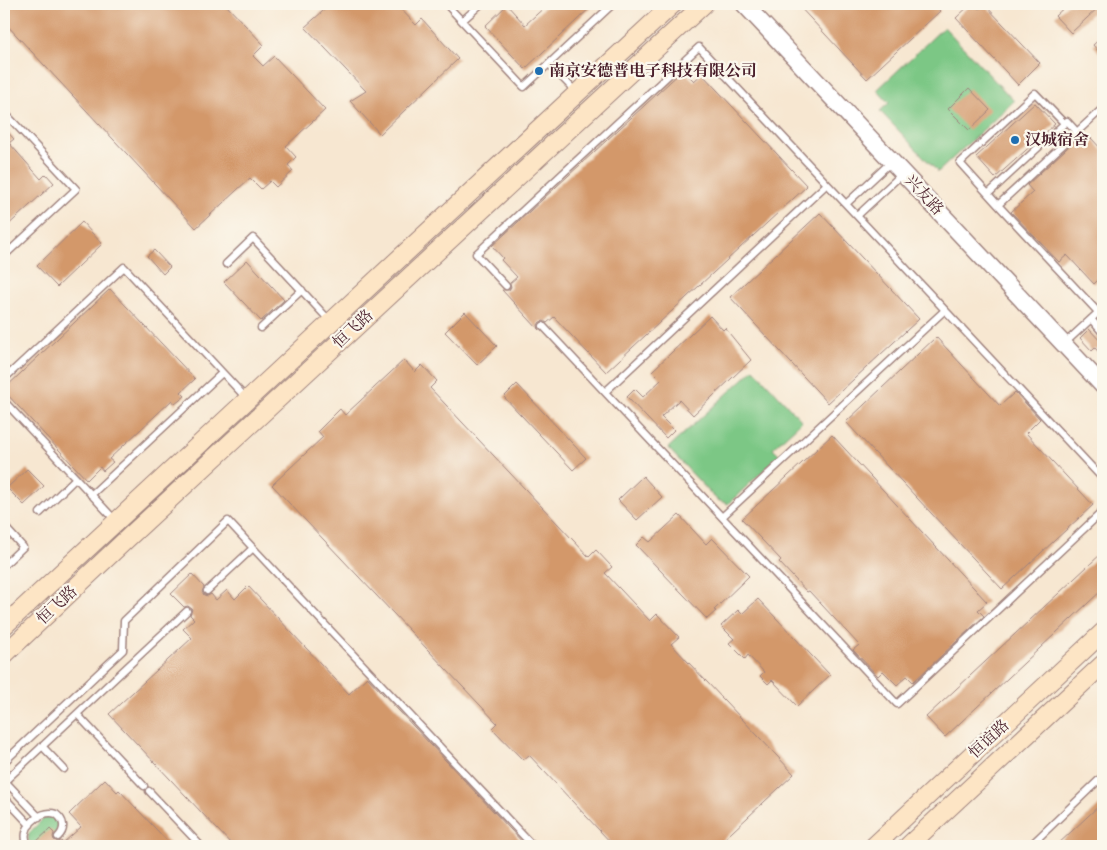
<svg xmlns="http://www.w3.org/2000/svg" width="1107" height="850" viewBox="0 0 1107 850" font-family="'Libre Bodoni','Noto Serif SC',serif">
<rect width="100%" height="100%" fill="#fbf7ec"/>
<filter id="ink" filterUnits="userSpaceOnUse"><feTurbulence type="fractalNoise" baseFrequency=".02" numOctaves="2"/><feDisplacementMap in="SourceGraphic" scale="10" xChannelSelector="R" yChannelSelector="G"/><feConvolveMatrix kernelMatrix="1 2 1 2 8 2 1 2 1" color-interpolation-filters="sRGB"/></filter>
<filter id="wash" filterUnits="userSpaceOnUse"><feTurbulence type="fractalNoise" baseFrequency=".0096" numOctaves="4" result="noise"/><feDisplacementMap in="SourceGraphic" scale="20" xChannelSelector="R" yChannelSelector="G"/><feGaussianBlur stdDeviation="1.12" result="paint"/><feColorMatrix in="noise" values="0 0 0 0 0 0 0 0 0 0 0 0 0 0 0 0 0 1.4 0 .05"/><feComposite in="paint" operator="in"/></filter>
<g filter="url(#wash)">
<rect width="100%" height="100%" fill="#f7e7d1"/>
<path fill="#7bc785" stroke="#627358" d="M944 27 1014 101 938 172 880 111 889 103 877 90Z
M754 369 802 421 773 448 780 455 728 504 717 500 668 448Z
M50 816 53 817 58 822V830C52 838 44 846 34 846L28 840 29 833 43 819Z"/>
<g id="blocks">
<path fill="#d3986b" d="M4 4H225L264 45 253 56 263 66 274 56 325 110 286 146 296 157 288 165 293 171 276 187 270 181 261 189 250 178 196 228 4 22Z
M331 4H396L416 25 422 19 458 59 380 134 350 101 366 91 305 27Z
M548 4H594L525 69 485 26 507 5 525 25Z
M797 4H933L940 11 867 79Z
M971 4H974L979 9 984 4 1040 63 1018 85 956 18Z
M1068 4H1102L1071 33 1055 16Z
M1103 36V57L1093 45Z
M683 70 694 81 702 74 807 186 606 372 554 317 547 323 544 321 540 322 538 325 539 330 502 290H509L511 287 510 283 517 277 501 260 503 258 492 246Z
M969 88 990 110 969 130 948 109Z
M1035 103 1055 124 995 178 976 157Z
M4 128 14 139 9 143 41 179 46 174 54 183 4 229Z
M1078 138 1084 144 1091 138 1103 151V275L1094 284 1067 255 1059 262 1011 212 1033 192 1027 185Z
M820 213 919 319 828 403 730 297Z
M82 222 102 244 57 287 37 266Z
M154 250 170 267 163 274 147 256Z
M247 260 284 300 261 321 224 282Z
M110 289 195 379 181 392 185 396 175 404 172 400 109 459 113 462 103 471 100 467 87 480 4 391V389Z
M465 312 497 346 477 365 445 332Z
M710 316 723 330 725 328 751 360 693 415 679 400 661 417 674 430 666 438 627 397 635 389 643 397 661 380 652 371Z
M1089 329 1103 344V357L1095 348 1092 351 1080 338Z
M936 337 1000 406 1015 392 1040 419 1026 433 1093 505 1002 589 846 422Z
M404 360 415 372 422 365 437 381 430 388 589 557 596 550 612 567 605 573 650 621 657 614 679 637 671 644 794 774 717 846H614L529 755 523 760 492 728 497 723 272 485 323 437 318 431 340 409 345 415Z
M517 384 586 458 573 470 504 397Z
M832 435 987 602 978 610 984 616 913 682 907 676 897 685 883 671 878 676 853 650 859 645 809 591 807 592 779 562 781 560 742 519Z
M27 469 44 486 24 505 7 488Z
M643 476 662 497 637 520 618 500Z
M679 515 706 544 712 538 749 576 714 610 716 611 707 619 636 545 644 537 650 542Z
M1103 552V589L945 737 926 717Z
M192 574 204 587 202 592 204 595 208 596 211 594 216 600 227 590 235 599 248 586 349 694 367 677 526 846H233L109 714 192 638 183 629 194 619 190 615 192 609 188 606 184 607 171 594Z
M758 599 830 675 797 706 772 680 768 684 760 676 764 672 748 655 745 659 729 643 734 639 721 626 738 610 742 614Z
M105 779 117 792 119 790 172 846H34V844L50 829 54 833 53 837 54 840 58 842 61 841 63 843 81 827 69 814Z
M1103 802V846H1056Z"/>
</g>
</g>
<g filter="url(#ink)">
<use href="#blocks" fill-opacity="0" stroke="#a0837e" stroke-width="1"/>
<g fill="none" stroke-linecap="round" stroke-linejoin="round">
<defs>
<path id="service" d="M446 4 462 21
M481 4 462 21 524 87 613 4
M549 64 576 92
M4 112 76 189 4 256
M988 194 960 163 1035 93 1064 123
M846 204 891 162
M998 205 988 194 1067 121 1077 132
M857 216 902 174
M226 264 253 238 330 321
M506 286 476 254 699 47 1103 479
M1098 312 998 205 1103 108
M1091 319 1103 333
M543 326 897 704 1103 511
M261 328 302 290
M1065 343 1103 308
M4 379 124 267 247 399
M605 392 827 184
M4 401 115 520
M91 495 222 373
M40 513 76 478
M722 517 945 310
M4 526 23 547 4 565
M207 591 253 548 533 846
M77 714 144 786
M42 746 64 769
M4 762 123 650 124 621 228 521 253 548
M5 781 39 817
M4 782 187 611
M149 791 201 846
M4 797 30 825
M29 846C17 831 39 808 56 814 64 820 66 829 58 837
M1030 846 1103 776"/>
<path id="tertiary" d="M744 4 1103 386"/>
<path id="secondary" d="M4 626 673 4
M4 655 130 536 704 4
M874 846 1103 632
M908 846 1103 664"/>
</defs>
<use href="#service" stroke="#a0837e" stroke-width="9"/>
<use href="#tertiary" stroke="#a0837e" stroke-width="19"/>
<use href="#secondary" stroke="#a0837e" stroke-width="20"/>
<use href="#service" stroke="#fff" stroke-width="6"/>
<use href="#tertiary" stroke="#fff" stroke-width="16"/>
<use href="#secondary" stroke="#fde5c5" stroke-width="18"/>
</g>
</g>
<g fill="#1f6fb2" stroke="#fbf7ec" stroke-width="2">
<circle cx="539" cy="71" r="5"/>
<circle cx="1015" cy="140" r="5"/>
</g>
<g text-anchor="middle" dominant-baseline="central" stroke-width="4.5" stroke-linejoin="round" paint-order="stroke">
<g font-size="16" font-weight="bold" fill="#4a1f2b" stroke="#fbf7ec" text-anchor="start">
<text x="549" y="71">南京安德普电子科技有限公司</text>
<text x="1025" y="140">汉城宿舍</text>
</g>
<g font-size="16" fill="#4a1f2b" stroke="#fbf7ec">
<text transform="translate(924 195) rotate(47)">兴友路</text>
<text transform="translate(353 329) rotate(-43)">恒飞路</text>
<text transform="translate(57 605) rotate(-43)">恒飞路</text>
<text transform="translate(989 739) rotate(-43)">恒谊路</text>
</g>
</g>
<rect width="1107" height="850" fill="none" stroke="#fbf7ec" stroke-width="20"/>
</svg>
